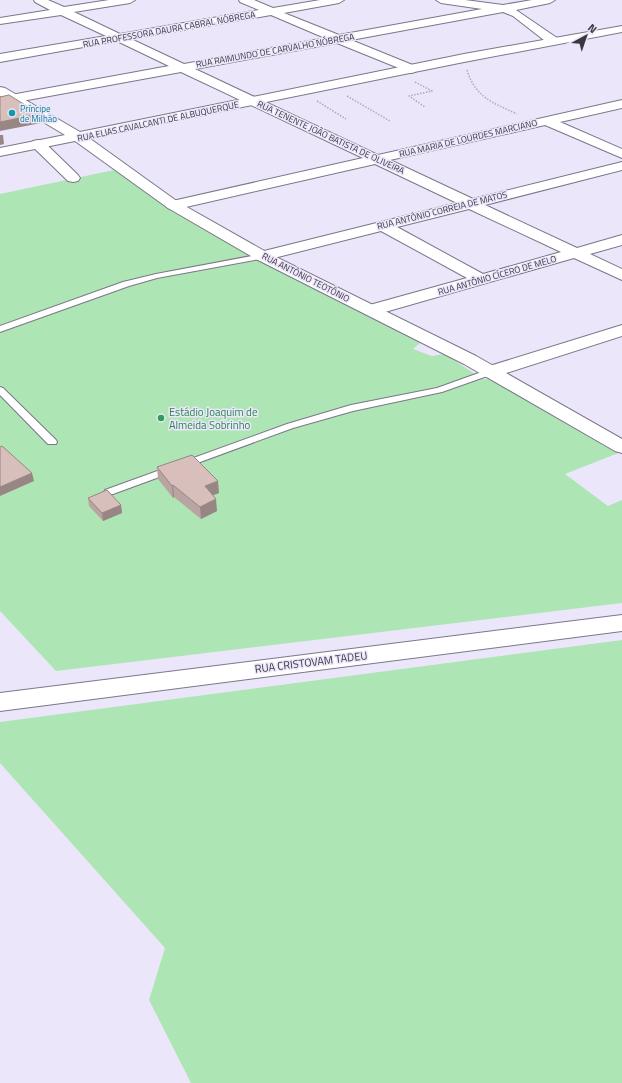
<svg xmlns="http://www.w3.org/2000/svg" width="622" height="1083" viewBox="0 0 622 1083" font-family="'Titillium Web',sans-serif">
<rect width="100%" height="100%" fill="#ece6fb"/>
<path fill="#ade5b4" d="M114 170 232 242 425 339 413 349 432 356 444 354 483 379H497L621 452 565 474 608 506 622 500V603L56 671 0 611V194Z
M622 640V1083H191L149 1000 165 948 0 763V722Z"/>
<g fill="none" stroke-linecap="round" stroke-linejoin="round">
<defs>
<path id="lane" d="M262 254H265V258L157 278 129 286 0 332V326L123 282 156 274Z
M490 369 495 372 493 374 442 392 353 411 293 428 113 494H105L104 492 105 490 287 424 351 405 437 388Z
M0 387 3 388 56 440 57 442 56 444H48L0 395Z"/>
<path id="street" d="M34 0H48L64 7 109 0H135L130 3 74 12 120 34 259 10 240 2 239 0H254L273 8 320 0H344L339 3 284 13 339 35 482 9 441 3 436 0H465L503 5 532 0H555L550 3 516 10 557 38 559 41 557 44H549L513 16 503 12 351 40 415 66 417 69 415 72 411 73 337 43 195 69 378 155 622 100V108L560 122 622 149V158L545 125 390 160 473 199 622 162V170L485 205 577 248 622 235V245L590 254 622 269V280L574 258 378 314 372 315 366 314 363 310 366 306 467 278 381 231 262 261 256 259 254 256 256 253 457 203 375 164 173 210 168 208 165 205 168 202 363 158 181 72 0 105V97L169 66 117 41 0 62V54L106 36 61 15 0 24V18L50 10 35 2ZM271 15 325 38 184 64 131 39ZM469 209 561 252 483 274 397 227Z
M38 140 43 141 78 175 80 178 78 181 73 182 68 181 33 147 31 144 33 141Z
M622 325V336L497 376 490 378 483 376 481 372 483 368Z
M622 615V631L0 711V693Z"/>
<path id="secondary" d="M622 26V32L464 62 89 138 178 202 268 253 476 356 622 439V453L615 451 464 364 256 259 168 208 75 141 0 156V148L65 135 0 96V87L5 88 80 132 464 54Z"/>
</defs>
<use href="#lane" stroke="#7c7689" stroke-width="2"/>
<use href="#street" stroke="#7c7689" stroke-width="2"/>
<use href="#secondary" stroke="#7c7689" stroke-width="2"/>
<path stroke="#aea9ba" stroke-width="1.5" stroke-dasharray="1.5 1.5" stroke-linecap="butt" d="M467 70C475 97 493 103 517 114
M415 82 432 91 409 96 425 107
M347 96 390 121
M317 101 346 119"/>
<use href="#lane" fill="#fff" fill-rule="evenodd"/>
<use href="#street" fill="#fff" fill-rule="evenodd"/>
<use href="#secondary" fill="#fff" fill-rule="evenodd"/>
</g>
<path fill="#baa4a1" d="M157 467 219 493 213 495 217 511 201 519 174 497 173 498 158 479Z
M88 498 121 505 122 513 103 521 89 506Z"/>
<path fill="#978683" d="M40 114 41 123 0 131V122Z
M0 135H3L4 144 0 145Z
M32 473 34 481 0 496V487Z
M218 481 219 493 206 498 205 486Z
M173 485 174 497 173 498 172 486Z
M216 499 217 511 201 519 200 507Z
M121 505 122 513 103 521 102 513Z"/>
<path fill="#d8bfbb" stroke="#978683" d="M9 95 40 114 0 122V97Z
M2 446 32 473 0 487V447Z
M192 455 218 481 205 486 216 499 200 507 173 485 172 486 157 467Z
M107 490 121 505 102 513 88 498Z"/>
<circle fill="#0f9aa8" stroke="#ece6fb" stroke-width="1.5" cx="12" cy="113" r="4"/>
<circle fill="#2e9e5b" stroke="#ece6fb" stroke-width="1.5" cx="161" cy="418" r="4"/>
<g text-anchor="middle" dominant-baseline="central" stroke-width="3" stroke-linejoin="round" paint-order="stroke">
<g font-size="9" fill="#3a3740" stroke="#ece6fb">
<text transform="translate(169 29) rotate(-10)">RUA PROFESSORA DAURA CABRAL NÓBREGA</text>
<text transform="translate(275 50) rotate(-10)">RUA RAIMUNDO DE CARVALHO NÓBREGA</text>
<text transform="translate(158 121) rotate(-12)">RUA ELIAS CAVALCANTI DE ALBUQUERQUE</text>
<text transform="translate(331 137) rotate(25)">RUA TENENTE JOÃO BATISTA DE OLIVEIRA</text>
<text transform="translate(468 138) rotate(-13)">RUA MARIA DE LOURDES MARCIANO</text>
<text transform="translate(442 210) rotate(-14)">RUA ANTÔNIO CORREIA DE MATOS</text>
<text transform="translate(497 275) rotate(-16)">RUA ANTÔNIO CÍCERO DE MELO</text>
<text transform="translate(306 277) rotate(27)">RUA ANTÔNIO TEOTÔNIO</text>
</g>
<g font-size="9" fill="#0d838f" stroke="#ece6fb" text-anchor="start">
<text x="20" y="108">Príncipe<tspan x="20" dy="10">de Milhão</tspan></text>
</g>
<g font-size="11" fill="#27864d" stroke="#ece6fb" text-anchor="start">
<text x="169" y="412">Estádio Joaquim de<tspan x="169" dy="13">Almeida Sobrinho</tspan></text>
</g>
<g font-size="11" fill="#3a3740" stroke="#ece6fb">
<text transform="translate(311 662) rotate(-7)">RUA CRISTOVAM TADEU</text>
</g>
</g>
<g transform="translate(586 36) rotate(40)" stroke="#ece6fb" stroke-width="3" paint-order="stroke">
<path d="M0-3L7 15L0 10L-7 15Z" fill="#3a3740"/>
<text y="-6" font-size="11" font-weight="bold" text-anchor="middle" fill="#3a3740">N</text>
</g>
</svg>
